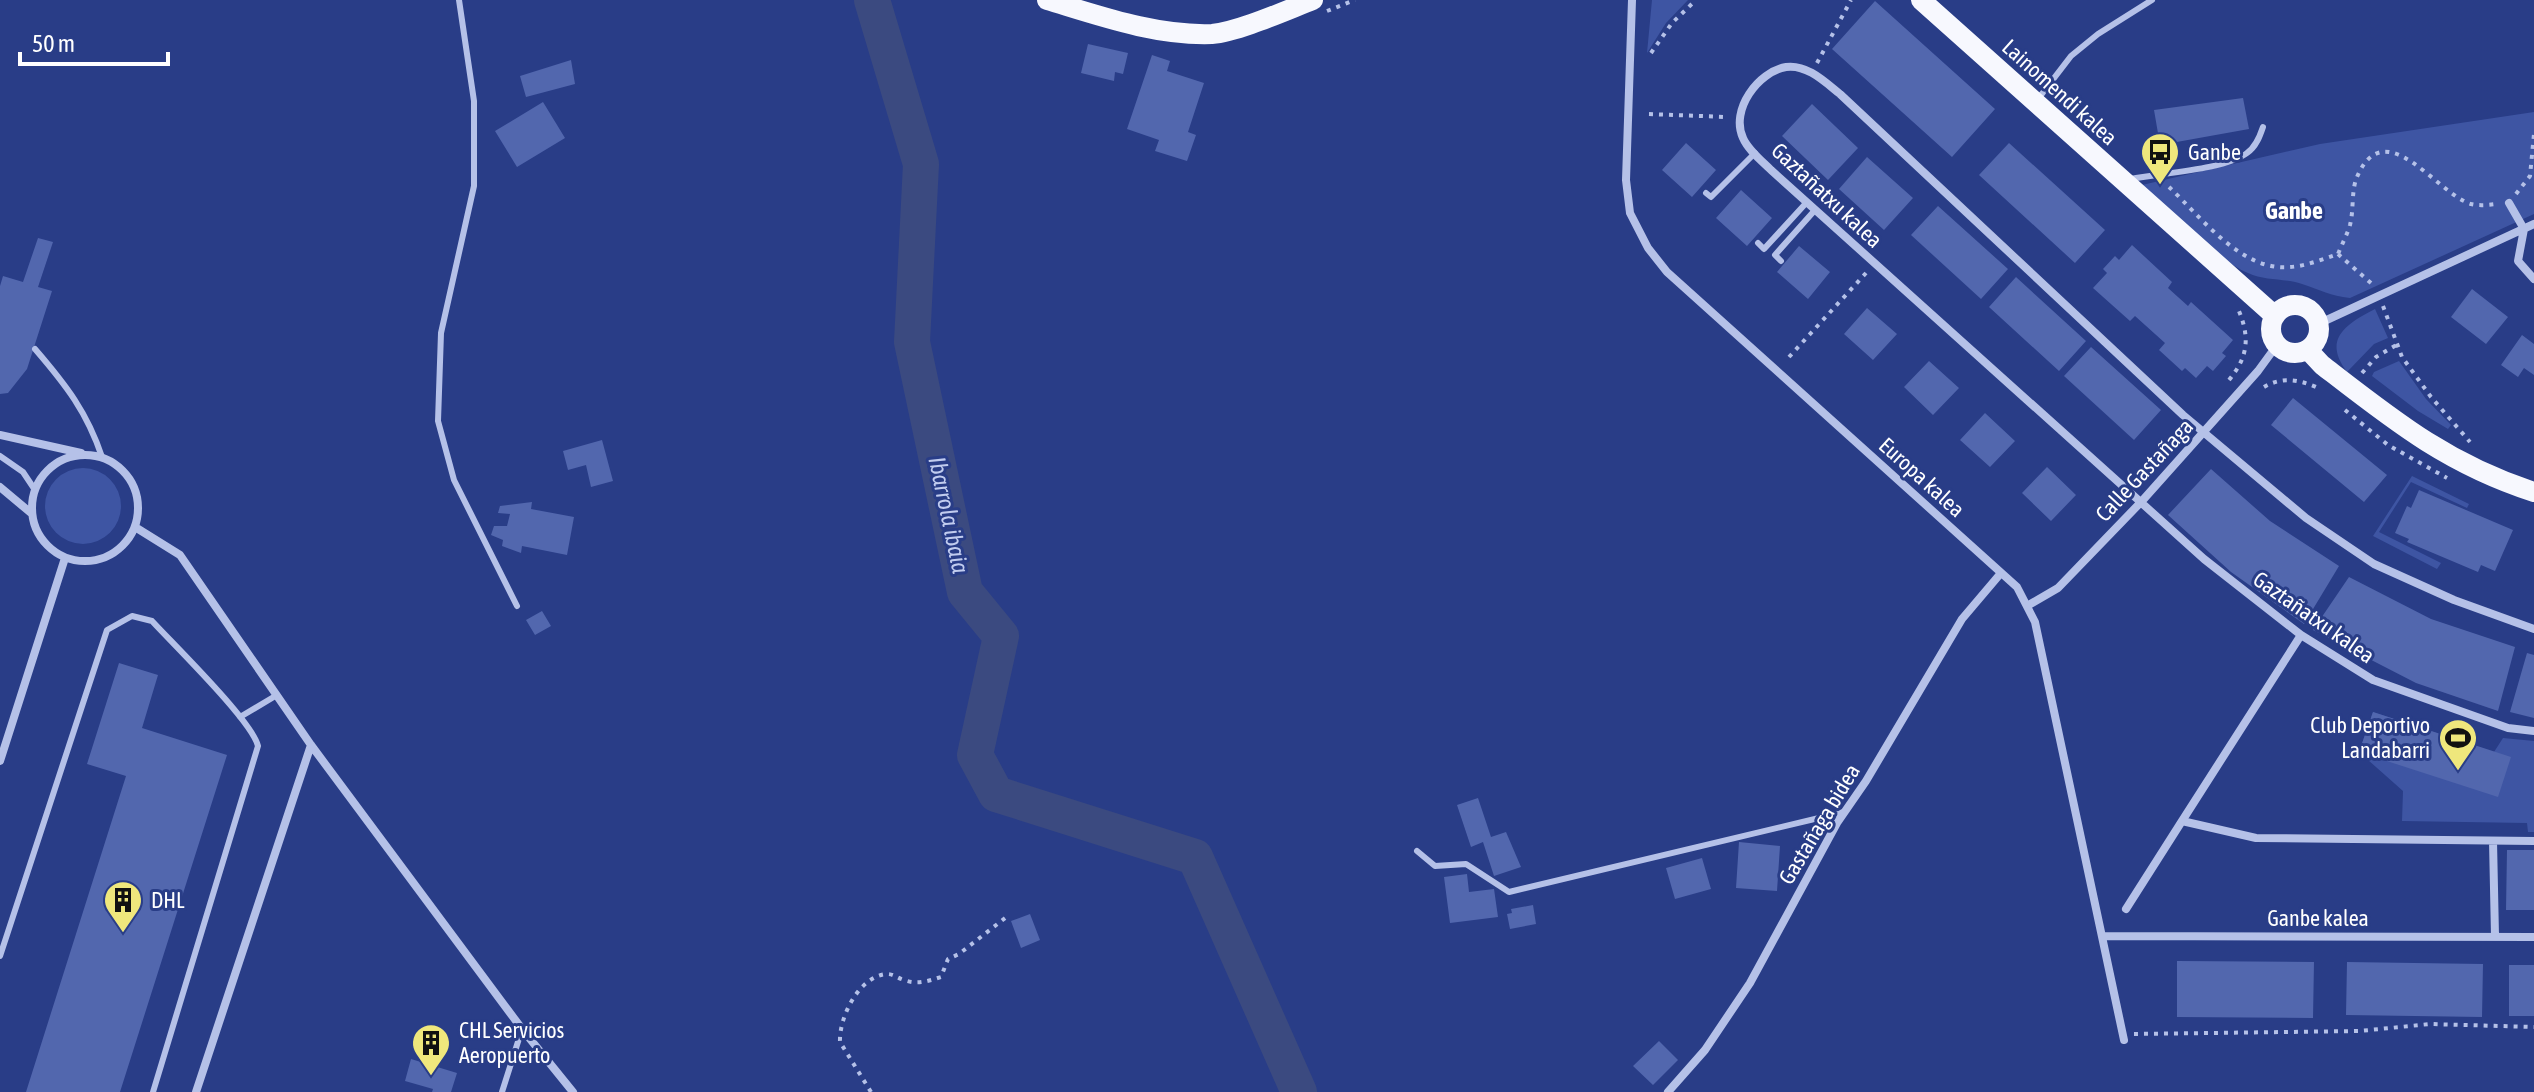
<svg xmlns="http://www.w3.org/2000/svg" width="2534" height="1092" viewBox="0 0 2534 1092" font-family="'Asap Condensed',sans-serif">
<rect width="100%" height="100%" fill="#293d87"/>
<path fill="#3e55a3" d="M1652 0H1688L1666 23 1647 53Z
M2534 112V214L2350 298C2330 296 2321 290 2302 284 2284 278 2265 281 2248 273 2216 260 2169 209 2142 185L2320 144Z
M2375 309 2388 338 2374 344 2347 372C2322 339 2346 324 2375 309Z
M2399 361 2426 399 2451 425 2448 429 2418 411 2372 376 2374 372Z
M45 506a38 38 0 1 1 76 0a38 38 0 1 1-76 0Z
M2412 476 2469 504 2467 508 2411 482 2379 532 2441 563 2437 569 2373 536Z
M2373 712 2494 752 2503 738 2534 741V832H2528L2527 823 2402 821 2403 791 2359 752Z"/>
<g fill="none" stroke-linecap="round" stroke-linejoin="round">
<path stroke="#3b4a80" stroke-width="36" d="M872 0 921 164 912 342 965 592 1001 636 975 755 996 794 1195 857 1299 1092"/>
</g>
<path fill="#5267ae" d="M1875 1 1995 109 1952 157 1832 49Z
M1088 44 1128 53 1123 74 1115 72 1114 81 1081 73Z
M1152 55 1170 61 1167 71 1204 83 1188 132 1196 135 1187 161 1155 151 1159 140 1127 129Z
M571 60 575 84 526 97 520 76Z
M2243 98 2249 129 2160 145 2154 110Z
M543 102 565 138 517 167 495 131Z
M1812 104 1858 148 1828 180 1782 136Z
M1686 143 1716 170 1692 197 1662 170Z
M2009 143 2105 230 2075 263 1979 175Z
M1867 157 1913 198 1884 230 1839 189Z
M1741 190 1772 218 1747 246 1716 218Z
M1938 206 2008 269 1981 299 1911 235Z
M38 238 53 242 38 287 52 291 27 369 8 393 0 394V286L3 276 23 282Z
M2132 245 2172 282 2168 288 2188 306 2191 302 2233 340 2222 353 2226 356 2213 371 2207 366 2196 378 2185 368 2182 371 2159 350 2165 343 2135 316 2130 321 2093 288 2107 273 2103 269 2115 256 2119 260Z
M1799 246 1830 272 1808 299 1777 272Z
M2016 277 2086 341 2059 371 1989 307Z
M2472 289 2508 317 2486 344 2451 317Z
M1867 308 1897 334 1873 360 1844 334Z
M2522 335 2534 344V375L2524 368 2518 377 2501 365Z
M2091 347 2161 410 2134 440 2064 376Z
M1929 361 1959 388 1933 415 1904 387Z
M2293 398 2387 475 2364 502 2271 425Z
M1985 413 2015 441 1990 467 1960 440Z
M602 440 613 481 591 487 586 465 568 470 563 451Z
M2047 467 2076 495 2051 521 2022 493Z
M2211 469 2270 521 2339 566 2304 624 2231 572 2168 515Z
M2419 490 2513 530 2495 571 2481 565 2478 572 2407 542 2409 539 2395 533 2407 506 2411 508Z
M532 502 531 509 574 517 567 555 522 546 521 553 502 546 503 540 491 535 494 526H507L510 514 498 513 500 506Z
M2349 577 2431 619 2515 647 2498 711 2416 683 2313 630Z
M542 611 551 626 535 635 526 620Z
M2527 653 2534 655V718L2510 712Z
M119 663 158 675 142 728 227 755 120 1092H26L126 776 87 764Z
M2373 712 2511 757 2498 797 2359 752Z
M1478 798 1491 837 1506 832 1521 867 1494 876 1483 842 1471 847 1457 805Z
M1739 842 1780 846 1777 891 1736 888Z
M2507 850H2534V910H2506Z
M1702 858 1711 889 1675 899 1666 868Z
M1467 874 1469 892 1494 889 1498 917 1450 923 1444 877Z
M1533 905 1536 924 1510 929 1507 914 1512 913 1511 909Z
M1030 914 1040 940 1021 948 1011 921Z
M2177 961 2314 962 2313 1018 2177 1017Z
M2347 962 2483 964 2482 1017 2346 1015Z
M2509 965H2534V1016H2509Z
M1659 1041 1678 1060 1653 1085 1633 1066Z
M411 1059 457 1073 451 1092H432L433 1089 405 1081Z"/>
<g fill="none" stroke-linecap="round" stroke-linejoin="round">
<path stroke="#b5c1e8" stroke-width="4" stroke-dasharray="4 6" stroke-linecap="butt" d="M1327 11 1355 0
M1651 53 1672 23 1696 0
M1817 63 1851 0
M1649 114 1726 117
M2169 187C2201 217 2242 272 2290 267 2306 266 2323 259 2338 254 2342 244 2347 235 2350 225 2354 210 2351 191 2357 177 2385 111 2437 194 2471 204 2479 206 2488 205 2496 204
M2516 194 2530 176 2534 134
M2338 254 2372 284
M2383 306 2402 357 2431 397 2470 442
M1789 357 1866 273
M2362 373 2376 357 2398 344
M2229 380C2248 357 2250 338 2239 311
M2264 387C2281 377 2298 379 2316 387
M2345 410 2388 445 2447 478
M2134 1034 2360 1031 2430 1024 2534 1027
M871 1092 840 1042C839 1017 859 976 887 974 894 974 897 978 904 980 917 985 928 981 941 977L948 959 959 954 1009 915"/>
<path stroke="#b5c1e8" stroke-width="6" d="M459 0 474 101V186L441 333 438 421 454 480 517 606
M2038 99 2071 56 2098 34 2152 0
M2131 179C2160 173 2225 170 2247 153 2256 147 2260 136 2263 127
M1706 193 1711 197 1755 153
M1758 243 1764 249 1807 202
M1781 261 1775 255 1815 210
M35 349C66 385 87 412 102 457
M0 456 23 472 35 490
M240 717 277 695
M1417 851 1435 866 1466 864 1509 892 1844 812
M0 956 107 630 132 616 152 621C174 645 252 721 258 746L153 1092
M502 1092 522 1029"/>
<path stroke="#b5c1e8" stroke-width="8" d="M1632 0 1626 180 1630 213 1648 248 1667 272 2017 587 2035 622 2124 1040
M2509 203 2524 229 2518 261 2534 279
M2318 324 2534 224
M0 435 81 453
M32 508a53 53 0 1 1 106 0a53 53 0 1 1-106 0Z
M0 487 31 513
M135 527 180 555 311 745 522 1029 573 1092
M2027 606 2058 588 2142 501 2258 371 2277 345
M2534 629 2454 600 2374 564 2306 518 2183 415 1840 94C1825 82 1807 64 1786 67 1758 72 1730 110 1743 138 1748 150 1762 161 1771 170L2204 559 2301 635 2373 680 2508 728 2534 731
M0 761 65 558
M2182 821 2301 635
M2493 841 2495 936
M2126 909 2182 821 2256 838 2534 841
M2102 936 2534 937
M196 1092 311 745
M1668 1092 1705 1050 1750 983 1837 823 1866 781 1962 619 2001 573"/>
<path stroke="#f7f8fe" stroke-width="20" d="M1047 0C1100 16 1156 36 1212 34 1238 32 1287 10 1313 0
M1921 0 2275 316
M2271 329a24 24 0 1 1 48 0a24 24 0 1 1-48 0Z
M2308 350 2322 365C2393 420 2447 464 2534 492"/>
</g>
<defs>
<symbol id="bus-pin" viewBox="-11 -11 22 30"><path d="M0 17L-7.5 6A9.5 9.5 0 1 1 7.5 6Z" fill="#efe77c" stroke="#293d87"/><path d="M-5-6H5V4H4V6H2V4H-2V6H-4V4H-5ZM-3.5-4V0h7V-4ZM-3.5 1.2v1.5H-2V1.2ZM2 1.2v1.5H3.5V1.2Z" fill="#111"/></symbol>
<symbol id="stadium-pin" viewBox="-11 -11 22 30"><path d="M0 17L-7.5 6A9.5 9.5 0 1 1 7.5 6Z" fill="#efe77c" stroke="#293d87"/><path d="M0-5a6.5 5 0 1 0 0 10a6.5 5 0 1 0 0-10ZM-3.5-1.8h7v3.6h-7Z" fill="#111"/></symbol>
<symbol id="building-pin" viewBox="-11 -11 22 30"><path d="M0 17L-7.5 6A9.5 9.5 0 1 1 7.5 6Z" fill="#efe77c" stroke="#293d87"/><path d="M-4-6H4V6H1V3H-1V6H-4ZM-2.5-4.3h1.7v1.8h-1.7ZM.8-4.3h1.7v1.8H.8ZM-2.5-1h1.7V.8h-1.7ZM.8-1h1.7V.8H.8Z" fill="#111"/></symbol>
</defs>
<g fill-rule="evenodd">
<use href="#bus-pin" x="2138" y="130" width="44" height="60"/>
<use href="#stadium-pin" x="2436" y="716" width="44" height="60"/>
<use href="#building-pin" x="101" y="878" width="44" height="60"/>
<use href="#building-pin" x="409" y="1021" width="44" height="60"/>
</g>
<g text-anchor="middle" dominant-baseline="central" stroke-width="6" stroke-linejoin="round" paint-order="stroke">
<g font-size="22" fill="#fff" stroke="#293d87">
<text transform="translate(2060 92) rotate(42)">Lainomendi kalea</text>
<text transform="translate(1827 195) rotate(43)">Gaztañatxu kalea</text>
<text transform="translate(2144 470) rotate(-47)">Calle Gastañaga</text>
<text transform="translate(1922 477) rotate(42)">Europa kalea</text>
<text transform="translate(2314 617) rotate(35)">Gaztañatxu kalea</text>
<text transform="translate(1819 824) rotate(-59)">Gastañaga bidea</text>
<text x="2318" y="918">Ganbe kalea</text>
</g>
<g font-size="22" fill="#fff" stroke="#293d87" text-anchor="start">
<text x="2188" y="152">Ganbe</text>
<text x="2430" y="725" text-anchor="end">Club Deportivo<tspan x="2430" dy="25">Landabarri</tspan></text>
<text x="151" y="900">DHL</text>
<text x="459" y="1030">CHL Servicios<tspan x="459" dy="25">Aeropuerto</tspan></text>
</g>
<g font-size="24" font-weight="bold" fill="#fff" stroke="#293d87">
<text x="2294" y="210">Ganbe</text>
</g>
<g font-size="24" font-style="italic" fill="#c1ccef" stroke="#293d87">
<text transform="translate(949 515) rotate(78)">Ibarrola ibaia</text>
</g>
</g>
<path d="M20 52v12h148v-12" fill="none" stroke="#ffffff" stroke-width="4"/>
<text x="32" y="52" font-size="24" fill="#ffffff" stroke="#293d87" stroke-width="6" paint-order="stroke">50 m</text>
</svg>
